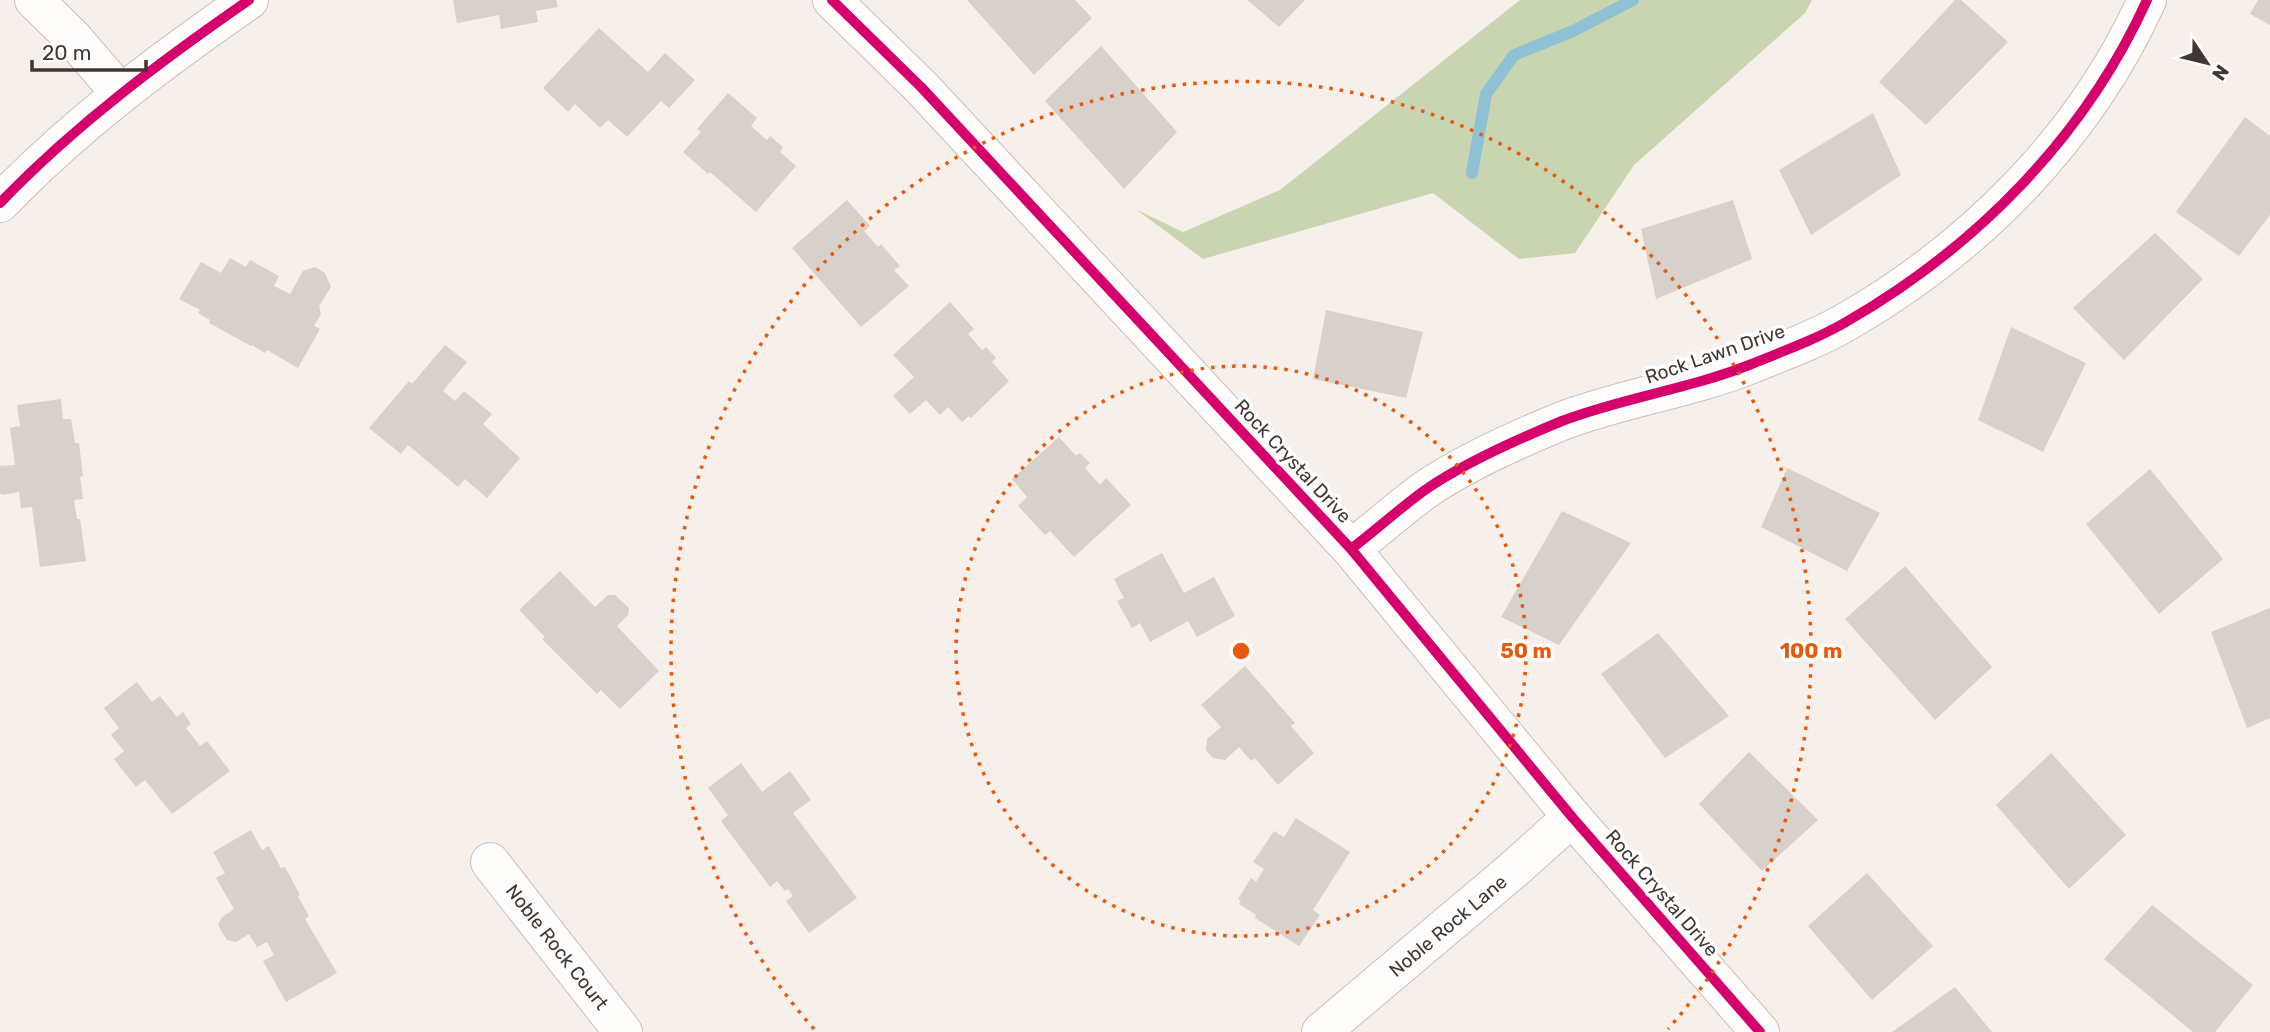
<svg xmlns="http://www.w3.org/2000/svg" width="2270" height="1032" viewBox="0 0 2270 1032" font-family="Rubik,sans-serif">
<rect width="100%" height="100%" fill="#f6efea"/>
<path fill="#c9d4b1" d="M1520 0H1812L1805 13 1634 165 1575 253 1519 259 1433 193 1203 259 1137 210 1183 232 1280 190Z"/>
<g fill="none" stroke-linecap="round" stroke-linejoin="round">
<path stroke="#8fc1d5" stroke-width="12" d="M1472 173 1486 94 1514 55 1573 31 1633 0"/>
</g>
<path fill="#d8d1cb" d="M453 0H556L558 7 536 11 538 22 501 29 499 15 457 23Z
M967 0H1075L1092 18 1034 75Z
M1247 0H1305L1279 27Z
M1955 0H1961L2008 42 1926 125 1879 82Z
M2258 0H2270V25L2250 14Z
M599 28 648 72 665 53 695 80 669 108 661 101 627 137 608 120 600 128 575 104 568 112 543 88Z
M1101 46 1177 132 1124 189 1045 101Z
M728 93 757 118 751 126 767 140 770 136 783 147 780 152 796 166 756 212 710 172 708 174 683 152 701 132 697 129Z
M1873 113 1901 175 1811 235 1779 170Z
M2245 117 2270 136V215L2239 256 2176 212Z
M847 200 870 226 864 231 878 247 881 244 900 266 894 270 909 286 861 327 792 248Z
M1733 200 1752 259 1656 299 1641 229Z
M2155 233 2203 279 2124 360 2073 308Z
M230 258 246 267 250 260 279 276 274 286 290 294 303 271 315 267 325 273 331 287 319 306 321 314 314 326 320 329 298 368 267 350 265 353 252 345 251 346 209 323 210 320 198 313 200 310 179 299 201 262 221 273Z
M950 302 974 329 968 334 982 350 986 347 996 358 992 362 1009 381 971 418 969 416 962 422 948 407 940 415 926 400 910 414 893 396 914 377 893 355Z
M1326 310 1423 332 1406 398 1313 379Z
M2011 327 2086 363 2043 452 1978 420Z
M445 345 467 362 443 391 455 401 464 391 492 414 483 424 520 458 487 498 465 479 458 487 408 445 401 454 369 428 409 381 412 384Z
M61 399 63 419H71L75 443H79L83 476 80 477 83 499 74 500 77 519H80L86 561 40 567 32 507 21 508 19 492 2 495 0 493V466L15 465 10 428 20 426 17 405Z
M1059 437 1076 456 1080 453 1090 463 1085 468 1100 485 1106 478 1131 505 1074 557 1050 531 1045 535 1018 506 1027 497 1012 479Z
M1787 468 1880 513 1847 571 1761 527Z
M2150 469 2223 559 2159 614 2086 524Z
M1562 511 1631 543 1559 645 1501 617Z
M1162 553 1184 593 1214 577 1235 616 1197 637 1188 621 1150 642 1140 623 1132 628 1117 601 1124 598 1114 579Z
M1905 566 1992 667 1935 720 1845 619Z
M560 571 595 607 608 595H615L629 608 628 615 617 626 659 671 620 709 601 690 597 694 542 639 545 637 519 610Z
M2270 608V718L2247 728 2211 632Z
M1658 633 1729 716 1665 758 1601 674Z
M1245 666 1295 723 1291 726 1314 753 1278 785 1255 758 1251 761 1239 747 1225 760 1213 758 1206 750 1207 739 1221 727 1201 705Z
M137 682 152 702 160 696 177 717 183 712 191 724 186 728 200 746 207 741 230 771 172 814 145 780 136 787 114 759 124 751 111 735 119 728 104 708Z
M1749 752 1818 820 1762 871 1699 804Z
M2051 753 2126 835 2069 889 1996 805Z
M741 763 762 792 790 771 811 800 793 813 857 898 809 933 786 901 793 896 788 889 785 891 777 881 770 887 721 821 728 815 708 788Z
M1296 818 1350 852 1313 910 1320 915 1299 946 1255 918 1256 915 1239 904 1241 901 1238 899 1251 878 1256 882 1264 869 1253 862 1274 831 1284 837Z
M251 830 262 850 269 846 281 868 285 867 300 895 298 896 309 916 305 919 337 973 286 1002 263 961 274 955 267 942 257 947 249 934 236 942 227 940 218 925 222 917 234 909 216 878 225 873 213 852Z
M1867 873 1933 946 1872 1000 1808 926Z
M2152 905 2253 985 2215 1032H2193L2104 959Z
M1955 987 1992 1032H1892Z"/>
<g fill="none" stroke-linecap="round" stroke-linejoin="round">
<defs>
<path id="street" d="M34 0 73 38 120 93
M832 0 921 87 1351 549 1572 817 1760 1032
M0 203C75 125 161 61 249 0
M1351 549C1376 530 1400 508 1425 490 1464 463 1518 439 1562 421 1622 398 1689 389 1749 365 1781 352 1815 340 1846 322 1975 248 2085 137 2147 0
M490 862 623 1032
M1321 1032 1513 870 1572 817"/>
</defs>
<use href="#street" stroke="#c7bfba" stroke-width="40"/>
<use href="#street" stroke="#fefdfc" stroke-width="38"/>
<defs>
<path id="cycleway" d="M832 0 921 87 1351 549 1572 817 1760 1032
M0 203C75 125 161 61 249 0
M1351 549C1376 530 1400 508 1425 490 1464 463 1518 439 1562 421 1622 398 1689 389 1749 365 1781 352 1815 340 1846 322 1975 248 2085 137 2147 0"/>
</defs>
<use href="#cycleway" stroke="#fefefe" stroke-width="15"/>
<use href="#cycleway" stroke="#d6006c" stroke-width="10"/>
</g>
<g fill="none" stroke="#e8590c" stroke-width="3.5" stroke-dasharray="3.5 7">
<circle cx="1241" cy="651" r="285"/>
<path d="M814 1029A570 570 0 1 1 1668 1029"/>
</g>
<g text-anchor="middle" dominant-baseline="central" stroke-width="7" stroke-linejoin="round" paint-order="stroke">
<g font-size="19" fill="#403730" stroke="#fefefe">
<text transform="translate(1715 354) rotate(-19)">Rock Lawn Drive</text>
<text transform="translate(1293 461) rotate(47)">Rock Crystal Drive</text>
<text transform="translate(1662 893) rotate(49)">Rock Crystal Drive</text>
<text transform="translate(1448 926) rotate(-40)">Noble Rock Lane</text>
<text transform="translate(557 947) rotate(52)">Noble Rock Court</text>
</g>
</g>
<circle cx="1241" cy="651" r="10" fill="#e8590c" stroke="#fefefe" stroke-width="3.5"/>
<g font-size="21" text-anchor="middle" font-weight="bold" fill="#e8590c" stroke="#fefefe" stroke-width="7" stroke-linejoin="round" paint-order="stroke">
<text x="1526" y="658">50 m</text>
<text x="1811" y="658">100 m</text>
</g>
<g transform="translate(2207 63) rotate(125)" stroke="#fefefe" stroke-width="5" paint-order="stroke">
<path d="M0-5L12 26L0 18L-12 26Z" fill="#403730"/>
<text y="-10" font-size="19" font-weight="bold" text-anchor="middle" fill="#403730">N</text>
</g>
<path d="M32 60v10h114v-10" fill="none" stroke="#403730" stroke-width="3.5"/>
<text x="42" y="60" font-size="21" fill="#403730" stroke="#fefefe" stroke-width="5" paint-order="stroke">20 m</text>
</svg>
